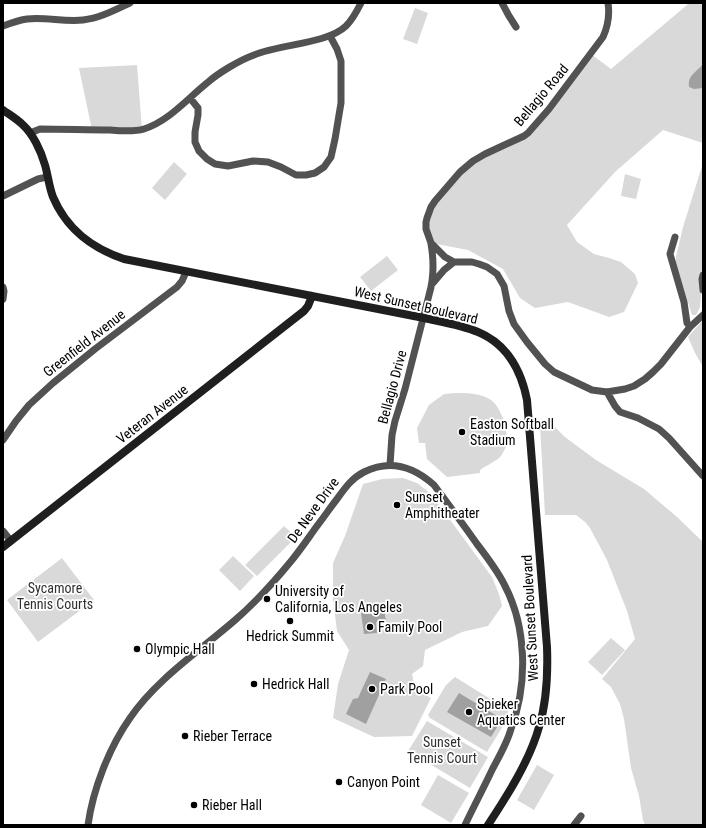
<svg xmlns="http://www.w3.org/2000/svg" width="706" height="828" viewBox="0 0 706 828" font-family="'Roboto Condensed',sans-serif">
<rect width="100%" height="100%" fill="#fff"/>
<path fill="#d9d9d9" d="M688 3H703V143L663 130 615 172 567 225 577 242 594 254 609 258 621 262 635 274 638 283 624 312 609 317 568 302 535 308 520 298 503 269 468 250 431 243 426 229 431 207 473 161 524 136 591 54 611 69 687 5Z
M415 8 428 13 417 44 403 39Z
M137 65 142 130H92L79 68Z
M174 162 187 174 165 200 152 188Z
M703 163V275L700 307 696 315H692L676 263V257L683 227Z
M625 174 641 179 636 199 621 196Z
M387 256 398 270 371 291 360 277Z
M703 320V367L695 353 688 337Z
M455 393C467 393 481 393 491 400 501 407 508 430 507 442 507 446 503 453 501 456 497 461 485 466 480 470V473L447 477 427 459 425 443H419L417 428 429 405 444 394Z
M550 422 565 437 596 460 644 489 677 517 703 542V825H645L643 820 639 796 631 768 624 719 620 704 611 687 602 679 635 639 627 611 607 560 590 528 585 522 576 515H545L540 425Z
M403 478 417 483 431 494 492 577 499 594 502 606 488 626 462 632 425 650 423 666 412 674 415 689 431 698 412 736 374 737 333 718 338 684 349 650 337 631 333 599V563L345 536 363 484 382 479Z
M284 526 296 537 257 576 245 565Z
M233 556 254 576 240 591 219 570Z
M62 558 94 600 38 642 7 600Z
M611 638 625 650 602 675 588 662Z
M455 677 508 710V718L487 752 430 718 428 715 446 685Z
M427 721 488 757 470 788 408 751Z
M537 765 554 775 534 810 517 800Z
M438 775 469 793 451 823 421 805Z"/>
<path fill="#a0a0a0" d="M703 64V88L694 89 689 87C687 75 697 72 703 64Z
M384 610 386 621 376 622 377 633 364 634 361 613Z
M370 672 386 679 366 724 346 714 353 699 358 698Z
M459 693 502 719 491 737 447 712Z"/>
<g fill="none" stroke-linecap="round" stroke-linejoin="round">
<path stroke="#525252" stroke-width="7" d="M502 3 509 16 516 27
M608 3C610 16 608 26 603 37L549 109 528 133 524 136 485 154 473 161 460 172 435 201 431 207 427 218 426 222V229L431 243 445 257 454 262H472L479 264 487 267 497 274 504 286 509 311 514 324 527 342 545 364 554 372 592 390 607 392 625 389 634 386 645 379 653 372 661 364 690 327 703 315
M3 26C11 23 19 20 27 19 46 17 64 22 83 20 100 18 115 10 130 3
M190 98 198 108V115L195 132V142L199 151 207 159 215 164 228 166 253 161 268 162 281 167 296 175H306L315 173 324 167 331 157 335 139 341 103V61L337 49 330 36
M30 133 40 129C64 129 87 130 110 130 121 131 134 132 144 129 169 121 187 99 207 83 218 73 240 60 254 55 280 44 327 44 346 26 353 19 357 11 361 3
M3 196 38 179 47 177
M675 237 670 254 684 302 687 323 690 327
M703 275 702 279 703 290
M433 283 444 270 454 262
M3 287 4 291 3 299
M429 295C434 278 434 261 431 244
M607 392 615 406 620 412 638 418 659 429 669 438 703 476
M3 440 16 421 29 405 53 383 95 349 177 287 182 281 186 272
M390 465 392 435 395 421 405 389 429 295
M3 531 11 541
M88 825C93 789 109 748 130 718 156 680 198 652 234 621 255 603 274 582 292 560 301 549 309 537 317 526 324 517 330 508 337 499 345 488 352 478 364 472 390 459 414 467 434 485 448 504 463 524 477 544 487 557 497 570 504 584 527 627 528 684 511 729 507 743 500 755 493 768 484 787 474 806 465 825
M574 825 581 816"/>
<path stroke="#1f1f1f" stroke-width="8" d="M3 110C10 115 17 119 23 125 33 134 41 151 45 165 48 175 49 187 53 197 67 230 92 248 124 259L424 318C442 322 461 325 478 332 507 344 521 370 527 400L547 647C548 674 547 701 539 727 530 760 507 796 488 825
M3 547 304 311 308 306 312 296"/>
</g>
<g fill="#000" stroke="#fff" stroke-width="1.5">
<circle cx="462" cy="432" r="4"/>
<circle cx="397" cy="505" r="4"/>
<circle cx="267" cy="599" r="4"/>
<circle cx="290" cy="621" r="4"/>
<circle cx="370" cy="627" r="4"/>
<circle cx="137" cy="649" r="4"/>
<circle cx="254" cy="684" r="4"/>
<circle cx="372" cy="689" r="4"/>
<circle cx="469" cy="712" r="4"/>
<circle cx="185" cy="736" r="4"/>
<circle cx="339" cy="782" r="4"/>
<circle cx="194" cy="805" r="4"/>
</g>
<g text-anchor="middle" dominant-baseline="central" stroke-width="3.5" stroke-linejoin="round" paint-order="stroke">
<g font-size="14" fill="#000" stroke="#fff">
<text transform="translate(541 95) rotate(-50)">Bellagio Road</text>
<text transform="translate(416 305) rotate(13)">West Sunset Boulevard</text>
<text transform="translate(84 343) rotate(-38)">Greenfield Avenue</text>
<text transform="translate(392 387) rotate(-75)">Bellagio Drive</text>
<text transform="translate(152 414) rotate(-38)">Veteran Avenue</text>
<text transform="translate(313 510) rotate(-54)">De Neve Drive</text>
<text transform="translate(530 618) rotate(-93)">West Sunset Boulevard</text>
</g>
<g font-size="14" fill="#000" stroke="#fff" text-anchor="start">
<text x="470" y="424">Easton Softball<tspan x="470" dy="16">Stadium</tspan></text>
<text x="405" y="497">Sunset<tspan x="405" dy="16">Amphitheater</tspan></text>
<text x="275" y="591">University of<tspan x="275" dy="16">California, Los Angeles</tspan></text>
<text x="378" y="627">Family Pool</text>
<text x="290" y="636" text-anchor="middle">Hedrick Summit</text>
<text x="145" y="649">Olympic Hall</text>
<text x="262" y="684">Hedrick Hall</text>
<text x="380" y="689">Park Pool</text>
<text x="477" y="704">Spieker<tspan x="477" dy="16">Aquatics Center</tspan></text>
<text x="193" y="736">Rieber Terrace</text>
<text x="347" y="782">Canyon Point</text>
<text x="202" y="805">Rieber Hall</text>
</g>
<g font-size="14" fill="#303030" stroke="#fff">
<text x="55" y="588">Sycamore<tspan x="55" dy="16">Tennis Courts</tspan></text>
<text x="442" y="742">Sunset<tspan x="442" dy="16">Tennis Court</tspan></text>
</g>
</g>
<rect width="706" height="828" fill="none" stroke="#000000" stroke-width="8"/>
</svg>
